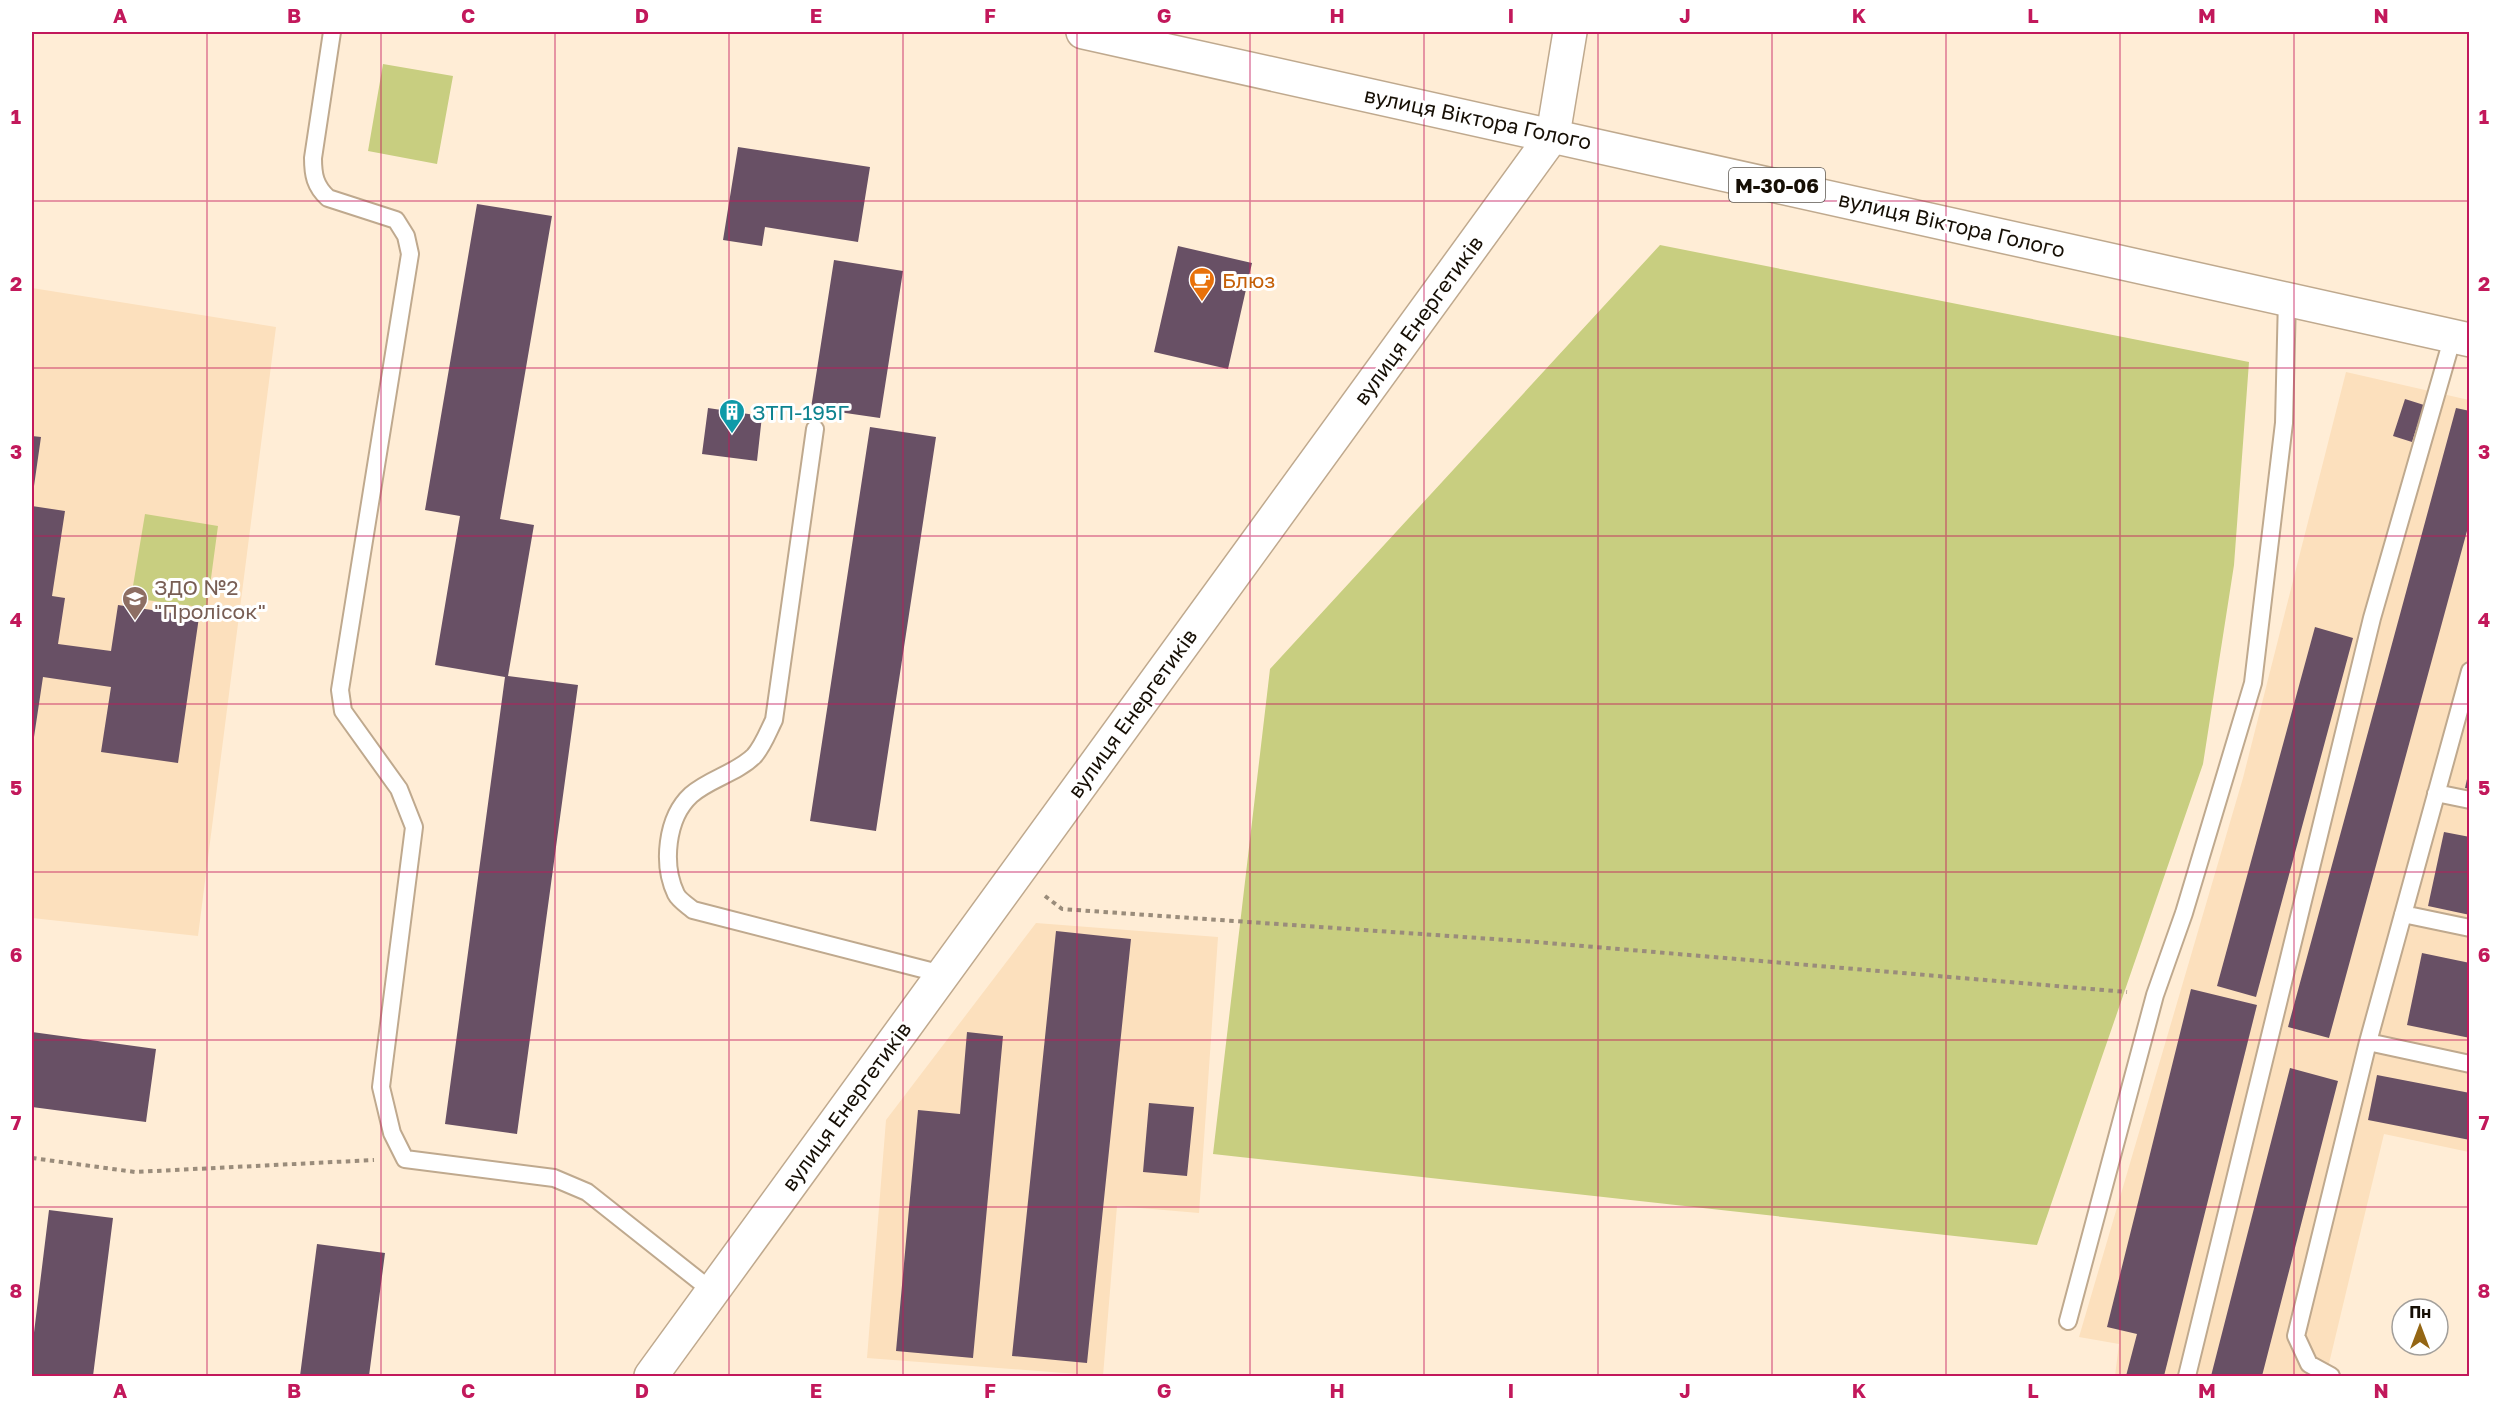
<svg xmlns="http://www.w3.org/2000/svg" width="2501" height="1408" viewBox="0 0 2501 1408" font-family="'Golos Text',sans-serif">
<rect width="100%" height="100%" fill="#ffedd6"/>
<path fill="#fce0bd" d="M32 288 276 327 198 936 32 918Z
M2346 372 2469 400V1152L2384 1134 2326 1376H2115L2119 1344 2079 1337 2243 778Z
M1036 923 1218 937 1199 1213 1117 1206 1103 1376 867 1358 886 1120Z"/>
<path fill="#c8ce80" d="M383 64 453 76 437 164 368 151Z
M1660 245 2249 362 2234 565 2203 764 2037 1245 1213 1154 1270 669Z
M145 514 218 526 207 608 131 598Z"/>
<path fill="#685065" d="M738 147 870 167 858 242 765 227 762 246 723 240Z
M477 204 552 216 500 519 534 525 508 676 578 685 517 1134 445 1124 505 677 435 665 460 516 425 510Z
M1178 246 1252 263 1228 369 1154 352Z
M834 260 903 271 880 418 811 408Z
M2405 399 2424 405 2412 442 2393 436Z
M708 408 762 416 757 461 702 454Z
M2456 408 2470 411V520L2329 1038 2288 1027Z
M870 427 936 437 876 831 810 821Z
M32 436 41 437 33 493H32Z
M32 506 65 511 52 596 65 598 58 644 111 651 118 605 199 617 178 763 101 752 111 687 43 677 34 737 32 736Z
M2315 627 2353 638 2256 997 2217 986Z
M2469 770H2470V789L2465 788Z
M2444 832 2470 837V915L2428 906Z
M1056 931 1131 939 1087 1363 1012 1356Z
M2422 953 2470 963V1038L2407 1025Z
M2191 989 2257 1005 2164 1376H2126L2137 1334 2107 1327Z
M32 1032 156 1049 146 1122 32 1107Z
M967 1032 1003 1036 973 1358 896 1351 918 1110 960 1114Z
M2290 1068 2338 1081 2262 1376H2211Z
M2377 1075 2470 1093V1140L2368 1120Z
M1149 1103 1194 1107 1187 1176 1143 1172Z
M49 1210 113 1218 93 1376H32V1349Z
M317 1244 385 1253 369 1376H300Z"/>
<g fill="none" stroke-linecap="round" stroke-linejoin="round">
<defs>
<path id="lane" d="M332 32 313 158C313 175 315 186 328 198L396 220 406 236 410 254 340 690 343 711 399 789 414 827 381 1087 392 1133 405 1159 554 1178 587 1192 712 1291
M815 429 774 720C768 732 763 746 754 756 737 773 709 779 691 795 666 818 662 865 676 894 679 900 687 905 693 910L942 974
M2436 793 2470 800
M2403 914 2470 928
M2368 1042 2470 1064
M2068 1321 2155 995 2184 913 2253 683 2284 423 2287 298
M2187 1376 2372 618 2453 336
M2331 1376 2309 1364 2296 1336 2368 1042 2470 671"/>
<path id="secondary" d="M651 1376 1553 135 1570 32"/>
<path id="primary" d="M1083 32 2470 340"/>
</defs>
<use href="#lane" stroke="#bfa98e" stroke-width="20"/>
<use href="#secondary" stroke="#bfa98e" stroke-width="36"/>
<use href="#primary" stroke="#bfa98e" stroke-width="36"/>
<path stroke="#9a8c7b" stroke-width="4" stroke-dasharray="4.5 4.5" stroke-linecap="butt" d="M1045 896 1062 909 1536 942 2127 992
M32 1158 135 1172 374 1160"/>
<use href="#lane" stroke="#fff" stroke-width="16"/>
<use href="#secondary" stroke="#fff" stroke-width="33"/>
<use href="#primary" stroke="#fff" stroke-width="33"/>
</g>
<path fill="none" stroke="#c2185b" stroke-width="1.5" stroke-opacity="0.55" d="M207 32V1376M381 32V1376M555 32V1376M729 32V1376M903 32V1376M1077 32V1376M1250 32V1376M1424 32V1376M1598 32V1376M1772 32V1376M1946 32V1376M2120 32V1376M2294 32V1376M32 201H2470M32 368H2470M32 536H2470M32 704H2470M32 872H2470M32 1040H2470M32 1207H2470"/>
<defs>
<symbol id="cafe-pin" viewBox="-11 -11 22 30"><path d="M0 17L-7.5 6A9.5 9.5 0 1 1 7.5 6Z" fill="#e8710a" stroke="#fff"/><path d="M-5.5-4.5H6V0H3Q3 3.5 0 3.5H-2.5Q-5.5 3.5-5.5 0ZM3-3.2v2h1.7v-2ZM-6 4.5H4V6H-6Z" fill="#fff"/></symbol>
<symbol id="building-pin" viewBox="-11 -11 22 30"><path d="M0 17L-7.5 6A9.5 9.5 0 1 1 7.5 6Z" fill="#0f9aa8" stroke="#fff"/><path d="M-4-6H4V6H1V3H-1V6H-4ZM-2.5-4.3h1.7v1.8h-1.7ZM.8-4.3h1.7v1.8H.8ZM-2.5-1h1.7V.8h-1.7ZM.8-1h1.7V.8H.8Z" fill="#fff"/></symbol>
<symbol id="school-pin" viewBox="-11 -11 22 30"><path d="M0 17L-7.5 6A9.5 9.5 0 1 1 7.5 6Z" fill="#8d6e63" stroke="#fff"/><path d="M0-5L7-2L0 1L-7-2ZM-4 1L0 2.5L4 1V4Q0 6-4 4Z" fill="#fff"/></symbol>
</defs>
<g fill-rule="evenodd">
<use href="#cafe-pin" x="1187" y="265" width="30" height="40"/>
<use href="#building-pin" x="717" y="397" width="30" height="40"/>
<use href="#school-pin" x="120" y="584" width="30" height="40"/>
</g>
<g text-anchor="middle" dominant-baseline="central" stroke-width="6" stroke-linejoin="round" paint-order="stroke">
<rect fill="#fff" stroke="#5c5750" stroke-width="1.5" x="1729" y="168" width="96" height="34" rx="4.5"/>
<g font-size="20" font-weight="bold" fill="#160f05">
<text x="1777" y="185">М-30-06</text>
</g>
<g font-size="21" fill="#160f05" stroke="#fff">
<text transform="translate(1478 118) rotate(12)">вулиця Віктора Голого</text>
<text transform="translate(1952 224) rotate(13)">вулиця Віктора Голого</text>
<text transform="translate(1418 320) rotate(-54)">вулиця Енергетиків</text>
<text transform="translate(1132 713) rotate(-54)">вулиця Енергетиків</text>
<text transform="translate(846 1106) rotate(-54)">вулиця Енергетиків</text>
</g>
<g font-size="21" fill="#c56008" stroke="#fff" text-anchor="start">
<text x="1222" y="280">Блюз</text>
</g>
<g font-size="21" fill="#0d838f" stroke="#fff" text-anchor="start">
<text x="752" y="412">ЗТП-195Г</text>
</g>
<g font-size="21" fill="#785e54" stroke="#fff" text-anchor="start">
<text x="154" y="587">ЗДО №2<tspan x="154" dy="24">"Пролісок"</tspan></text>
</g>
</g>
<rect width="2501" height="1408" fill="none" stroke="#ffffff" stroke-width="66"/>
<g transform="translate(2420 1327)"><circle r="28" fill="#ffffff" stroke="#a29f9b" stroke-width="1.5"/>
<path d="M0-4.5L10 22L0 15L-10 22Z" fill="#946614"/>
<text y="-9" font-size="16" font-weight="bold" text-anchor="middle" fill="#160f05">Пн</text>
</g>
<rect x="33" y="33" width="2435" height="1342" fill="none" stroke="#c2185b" stroke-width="2"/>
<g font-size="20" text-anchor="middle" font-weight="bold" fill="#c2185b">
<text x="120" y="23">A</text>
<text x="294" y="23">B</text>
<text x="468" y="23">C</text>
<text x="642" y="23">D</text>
<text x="816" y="23">E</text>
<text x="990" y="23">F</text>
<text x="1164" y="23">G</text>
<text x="1337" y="23">H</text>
<text x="1511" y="23">I</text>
<text x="1685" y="23">J</text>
<text x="1859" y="23">K</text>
<text x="2033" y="23">L</text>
<text x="2207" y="23">M</text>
<text x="2381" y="23">N</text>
<text x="16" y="124">1</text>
<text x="2484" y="124">1</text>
<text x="16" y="291">2</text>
<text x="2484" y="291">2</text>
<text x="16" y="459">3</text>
<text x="2484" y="459">3</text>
<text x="16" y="627">4</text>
<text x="2484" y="627">4</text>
<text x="16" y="795">5</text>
<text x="2484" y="795">5</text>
<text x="16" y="962">6</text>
<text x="2484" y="962">6</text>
<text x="16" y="1130">7</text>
<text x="2484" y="1130">7</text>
<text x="16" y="1298">8</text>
<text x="2484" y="1298">8</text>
<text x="120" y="1398">A</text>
<text x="294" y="1398">B</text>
<text x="468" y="1398">C</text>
<text x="642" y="1398">D</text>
<text x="816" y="1398">E</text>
<text x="990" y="1398">F</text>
<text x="1164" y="1398">G</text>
<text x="1337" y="1398">H</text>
<text x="1511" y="1398">I</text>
<text x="1685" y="1398">J</text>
<text x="1859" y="1398">K</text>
<text x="2033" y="1398">L</text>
<text x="2207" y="1398">M</text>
<text x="2381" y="1398">N</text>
</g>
</svg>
